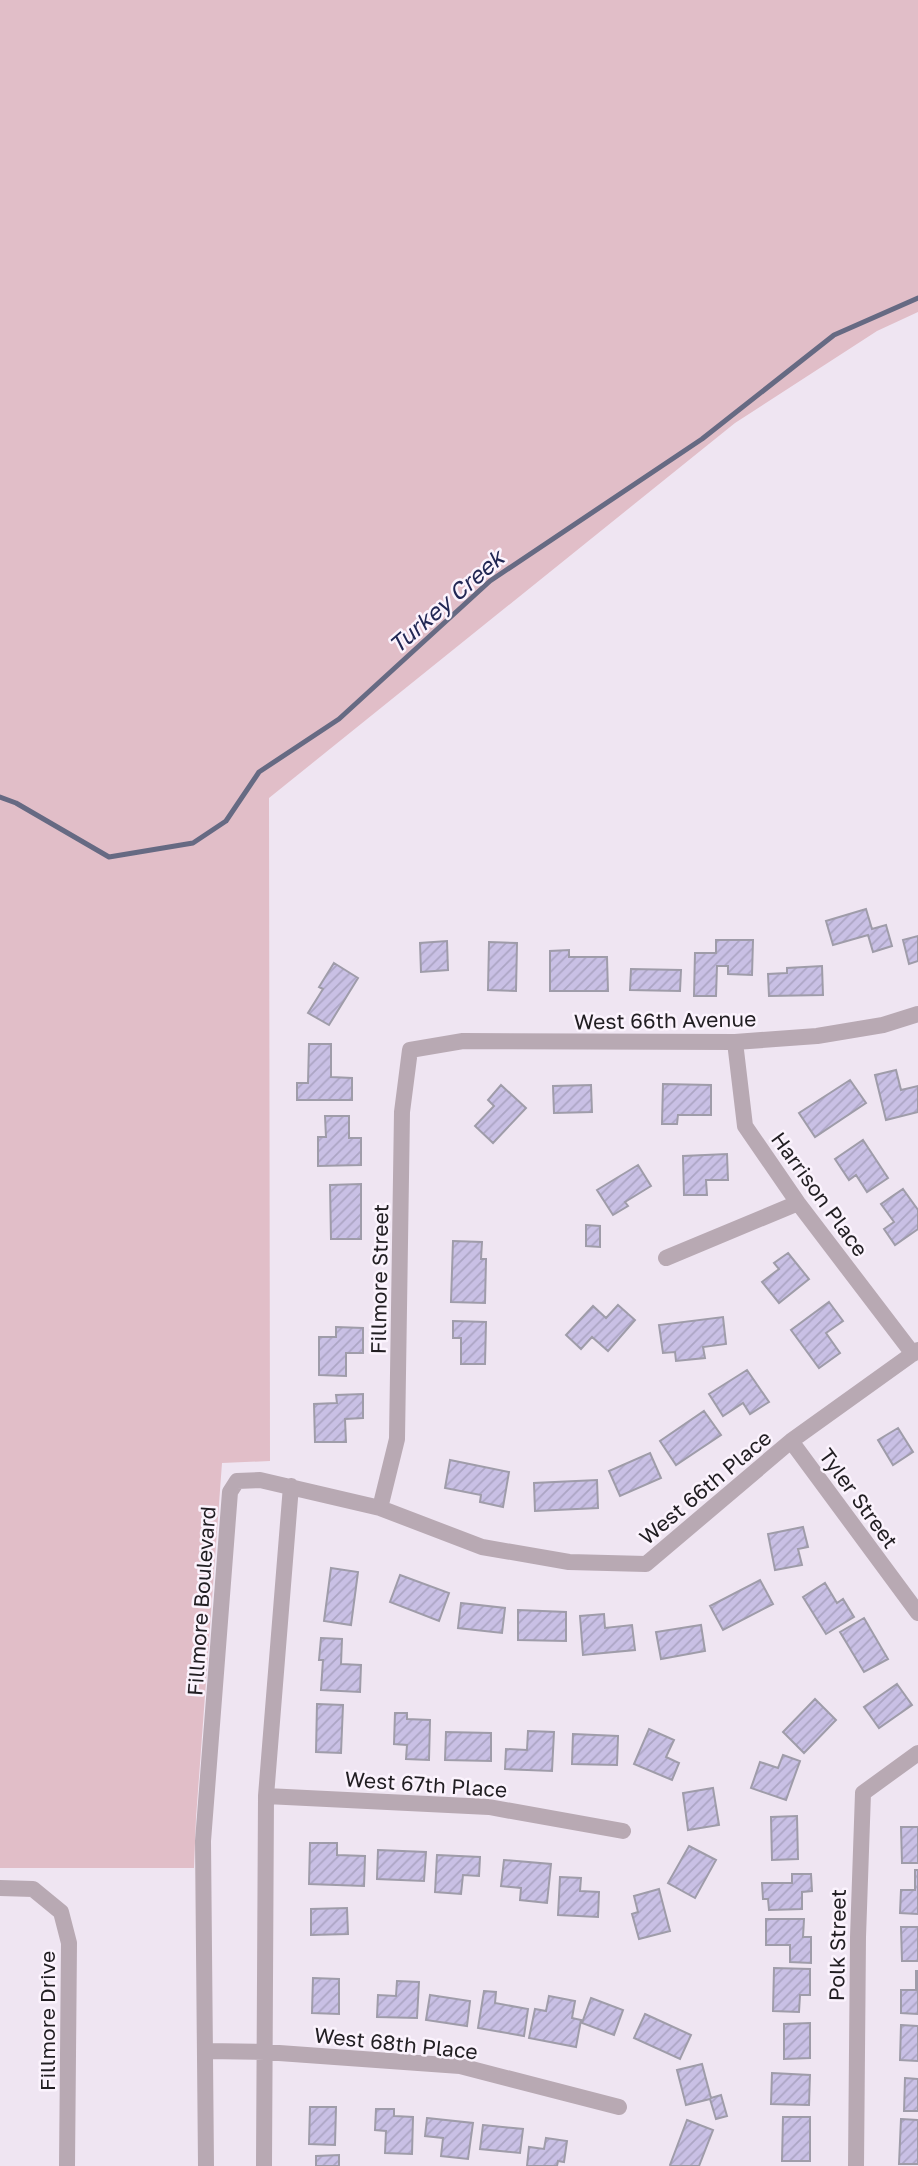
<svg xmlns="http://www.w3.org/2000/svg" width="918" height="2166" viewBox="0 0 918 2166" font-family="'Golos Text',sans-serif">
<defs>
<pattern id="building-hatch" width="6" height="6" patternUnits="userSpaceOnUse" patternTransform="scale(1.75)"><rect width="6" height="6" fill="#c9c0e5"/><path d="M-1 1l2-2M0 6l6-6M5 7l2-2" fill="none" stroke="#aca5c4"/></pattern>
</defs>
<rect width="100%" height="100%" fill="#efe5f2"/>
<path fill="#e1bec8" d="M0 0H918V312L877 331 735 423 269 798 270 1461 222 1463 196 1818 194 1868H0Z"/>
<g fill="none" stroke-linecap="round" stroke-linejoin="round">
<path stroke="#666a83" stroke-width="5" d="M0 797 16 803 109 857 193 843 226 821 259 772 339 719 490 581 702 439 834 335 918 298"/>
</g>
<path fill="url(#building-hatch)" stroke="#9f9ca9" stroke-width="2" d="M866 909 872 929 886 925 892 946 873 952 868 935 833 945 826 921Z
M918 936V961L909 964 903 940Z
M716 940H753L752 975 728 974V966H717L716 996H694L695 953H716Z
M447 941 448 970 421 972 420 943Z
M489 942 517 943 516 991 488 990Z
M569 950V957H607L608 991H550V951Z
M334 963 358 978 329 1025 308 1013 323 989 319 987Z
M822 966 823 995 769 996 768 974 787 973V968Z
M631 969 681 970 680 991 630 990Z
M309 1044H331V1077L352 1078V1100H297V1083H308Z
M896 1070 901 1090 918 1086V1112L886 1120 875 1075Z
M850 1080 866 1103 815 1137 799 1113Z
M663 1084 711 1085V1115H678L677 1124H662Z
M501 1085 526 1108 493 1143 475 1126 494 1106 488 1100Z
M591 1085 592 1112 554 1113 553 1086Z
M325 1116H349V1138H361V1165L318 1166V1137H326Z
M863 1140 888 1178 867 1192 856 1175 849 1180 835 1159Z
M727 1154 728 1180H706L707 1195H684L683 1156Z
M638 1165 651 1186 625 1202 628 1206 613 1215 597 1190Z
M361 1184V1239H331L330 1185Z
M903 1189 918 1210V1229L895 1245 884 1229 894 1222 881 1204Z
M586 1225 600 1226V1247L586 1246Z
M453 1241 482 1242 481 1259H486L485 1303 451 1302Z
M788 1253 809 1279 779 1303 762 1282 779 1269 774 1263Z
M829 1302 843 1321 826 1333 840 1353 819 1368 791 1330Z
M618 1305 635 1320 608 1351 592 1337 581 1349 566 1335 593 1306 606 1318Z
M723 1317 726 1344 703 1347 705 1358 676 1361 675 1352 663 1353 659 1325Z
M453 1321 486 1322 485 1364H461V1338H453Z
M336 1327 363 1328V1353H346V1376L319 1375V1337H336Z
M747 1370 769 1402 750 1414 743 1403 723 1416 709 1394Z
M363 1394V1418L345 1419 346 1442H315L314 1404 337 1403 336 1395Z
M704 1411 721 1435 676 1465 660 1441Z
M898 1428 913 1452 893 1465 878 1440Z
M650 1453 661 1478 620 1496 609 1471Z
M450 1460 509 1472 503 1507 480 1502 481 1495 445 1488Z
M597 1480 598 1508 535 1511 534 1483Z
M803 1527 808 1547 798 1549 802 1565 775 1570 768 1534Z
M331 1568 358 1572 351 1625 324 1621Z
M400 1575 449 1593 439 1621 390 1602Z
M760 1580 773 1604 723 1630 710 1606Z
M825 1583 837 1603 843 1599 854 1617 826 1634 803 1597Z
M461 1603 505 1608 502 1633 458 1628Z
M518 1610 566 1612V1641L518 1640Z
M604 1614 605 1628 632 1625 635 1650 583 1655 580 1616Z
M864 1618 888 1659 864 1672 840 1632Z
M701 1625 705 1651 661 1659 656 1632Z
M321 1638 342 1639 341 1664 361 1665 360 1692 321 1690 323 1660H319Z
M897 1684 912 1705 879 1728 864 1707Z
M815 1699 836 1720 804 1753 783 1732Z
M317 1704 343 1705 341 1753 316 1752Z
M395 1713H407V1719L430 1720 429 1760 406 1759 407 1745 394 1744Z
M649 1729 674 1740 666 1757 679 1763 672 1780 634 1764Z
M528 1731 554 1732 552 1771 505 1769 506 1749 527 1750Z
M446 1732 491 1733V1761L445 1760Z
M573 1734 618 1736 617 1765 572 1764Z
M783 1755 800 1761 786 1800 751 1788 760 1762 778 1768Z
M713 1788 719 1825 688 1830 683 1793Z
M797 1816 798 1859 772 1860 771 1817Z
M901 1827H918V1863H902Z
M310 1843H337V1855L365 1856 364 1886 309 1884Z
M689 1846 716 1860 695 1898 668 1883Z
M378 1850 426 1852 424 1881 377 1879Z
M437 1855 480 1857 479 1876 463 1875 461 1894 435 1892Z
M504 1860 551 1864 547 1903 520 1900 521 1888 501 1886Z
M915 1870H918V1914L900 1913 901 1890H915Z
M792 1874H811L812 1891 802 1892V1909L769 1910 768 1899H763L762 1883H792Z
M560 1877 581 1878 580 1891 599 1892 598 1917 558 1915Z
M659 1889 670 1931 639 1939 632 1914 638 1912 634 1896Z
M347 1908 348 1934 311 1935V1909Z
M766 1919H804L803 1937H811V1963L790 1962V1945H766Z
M901 1927H918V1961H902Z
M774 1968 810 1969V1995H800L799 2012 773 2011Z
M916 1971H918V2014L901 2013V1990H916Z
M313 1978 339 1979V2014L312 2013Z
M397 1981 419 1982 417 2018 377 2017 378 1995 396 1996Z
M484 1991 496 1992 495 2003 528 2009 524 2036 478 2028Z
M430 1995 470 2001 467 2026 426 2020Z
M549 1996 575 2001 572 2018 581 2020 576 2047 529 2038 535 2009 546 2011Z
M591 1998 623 2010 614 2035 582 2023Z
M645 2014 691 2035 680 2059 634 2038Z
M810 2023V2058L784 2059V2024Z
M901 2025 918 2026V2061L900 2060Z
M702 2064 711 2098 721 2095 727 2116 716 2119 710 2099 686 2105 677 2070Z
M772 2073 810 2075 809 2105 771 2104Z
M905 2078 918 2079V2111H904Z
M310 2107H336L335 2145 309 2144Z
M376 2109H394V2116L413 2117 412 2154 385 2153 386 2131 375 2130Z
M783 2117H810V2161H782Z
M427 2118 473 2123 468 2159 441 2156 443 2138 425 2136Z
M901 2119 918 2120V2164H899Z
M687 2120 713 2130 699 2166H671L670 2165Z
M483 2125 523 2129 520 2153 480 2149Z
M546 2138 567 2141 564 2162 558 2161 557 2166H527L529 2147 544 2149Z
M339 2155V2166H316V2156Z"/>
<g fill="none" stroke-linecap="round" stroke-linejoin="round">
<path stroke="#b8a9b3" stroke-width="16" d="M735 1042 745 1126 798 1203 913 1354
M666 1258 798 1203
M791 1441 918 1613
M380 1508 397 1439 402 1112 410 1050 463 1041 735 1042 817 1036 883 1025 918 1014
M266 1796 489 1807 623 1831
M0 1888 33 1889 61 1912 69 1943 67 2166
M206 2051 265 2052 460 2066 619 2107
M206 2166 203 1841 230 1492 237 1481 260 1480 380 1508 482 1547 569 1562 646 1564 791 1441 918 1350
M264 2166 266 1796 291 1486
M856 2166 858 1937 863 1793 918 1753"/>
</g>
<g text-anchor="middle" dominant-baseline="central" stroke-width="5" stroke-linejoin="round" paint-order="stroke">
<g font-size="21" fill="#211e22" stroke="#fbf3fd">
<text transform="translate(665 1020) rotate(-1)">West 66th Avenue</text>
<text transform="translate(820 1194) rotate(54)">Harrison Place</text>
<text transform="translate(379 1279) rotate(-89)">Fillmore Street</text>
<text transform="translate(705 1487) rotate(-40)">West 66th Place</text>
<text transform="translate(859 1498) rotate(54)">Tyler Street</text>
<text transform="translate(201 1601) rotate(-86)">Fillmore Boulevard</text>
<text transform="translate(426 1784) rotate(4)">West 67th Place</text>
<text transform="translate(837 1945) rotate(-89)">Polk Street</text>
<text transform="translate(47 2021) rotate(-90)">Fillmore Drive</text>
<text transform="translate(396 2043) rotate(6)">West 68th Place</text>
</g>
<g font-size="23" font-style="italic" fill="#212754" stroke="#fbf3fd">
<text transform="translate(446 601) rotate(-41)">Turkey Creek</text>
</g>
</g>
</svg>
